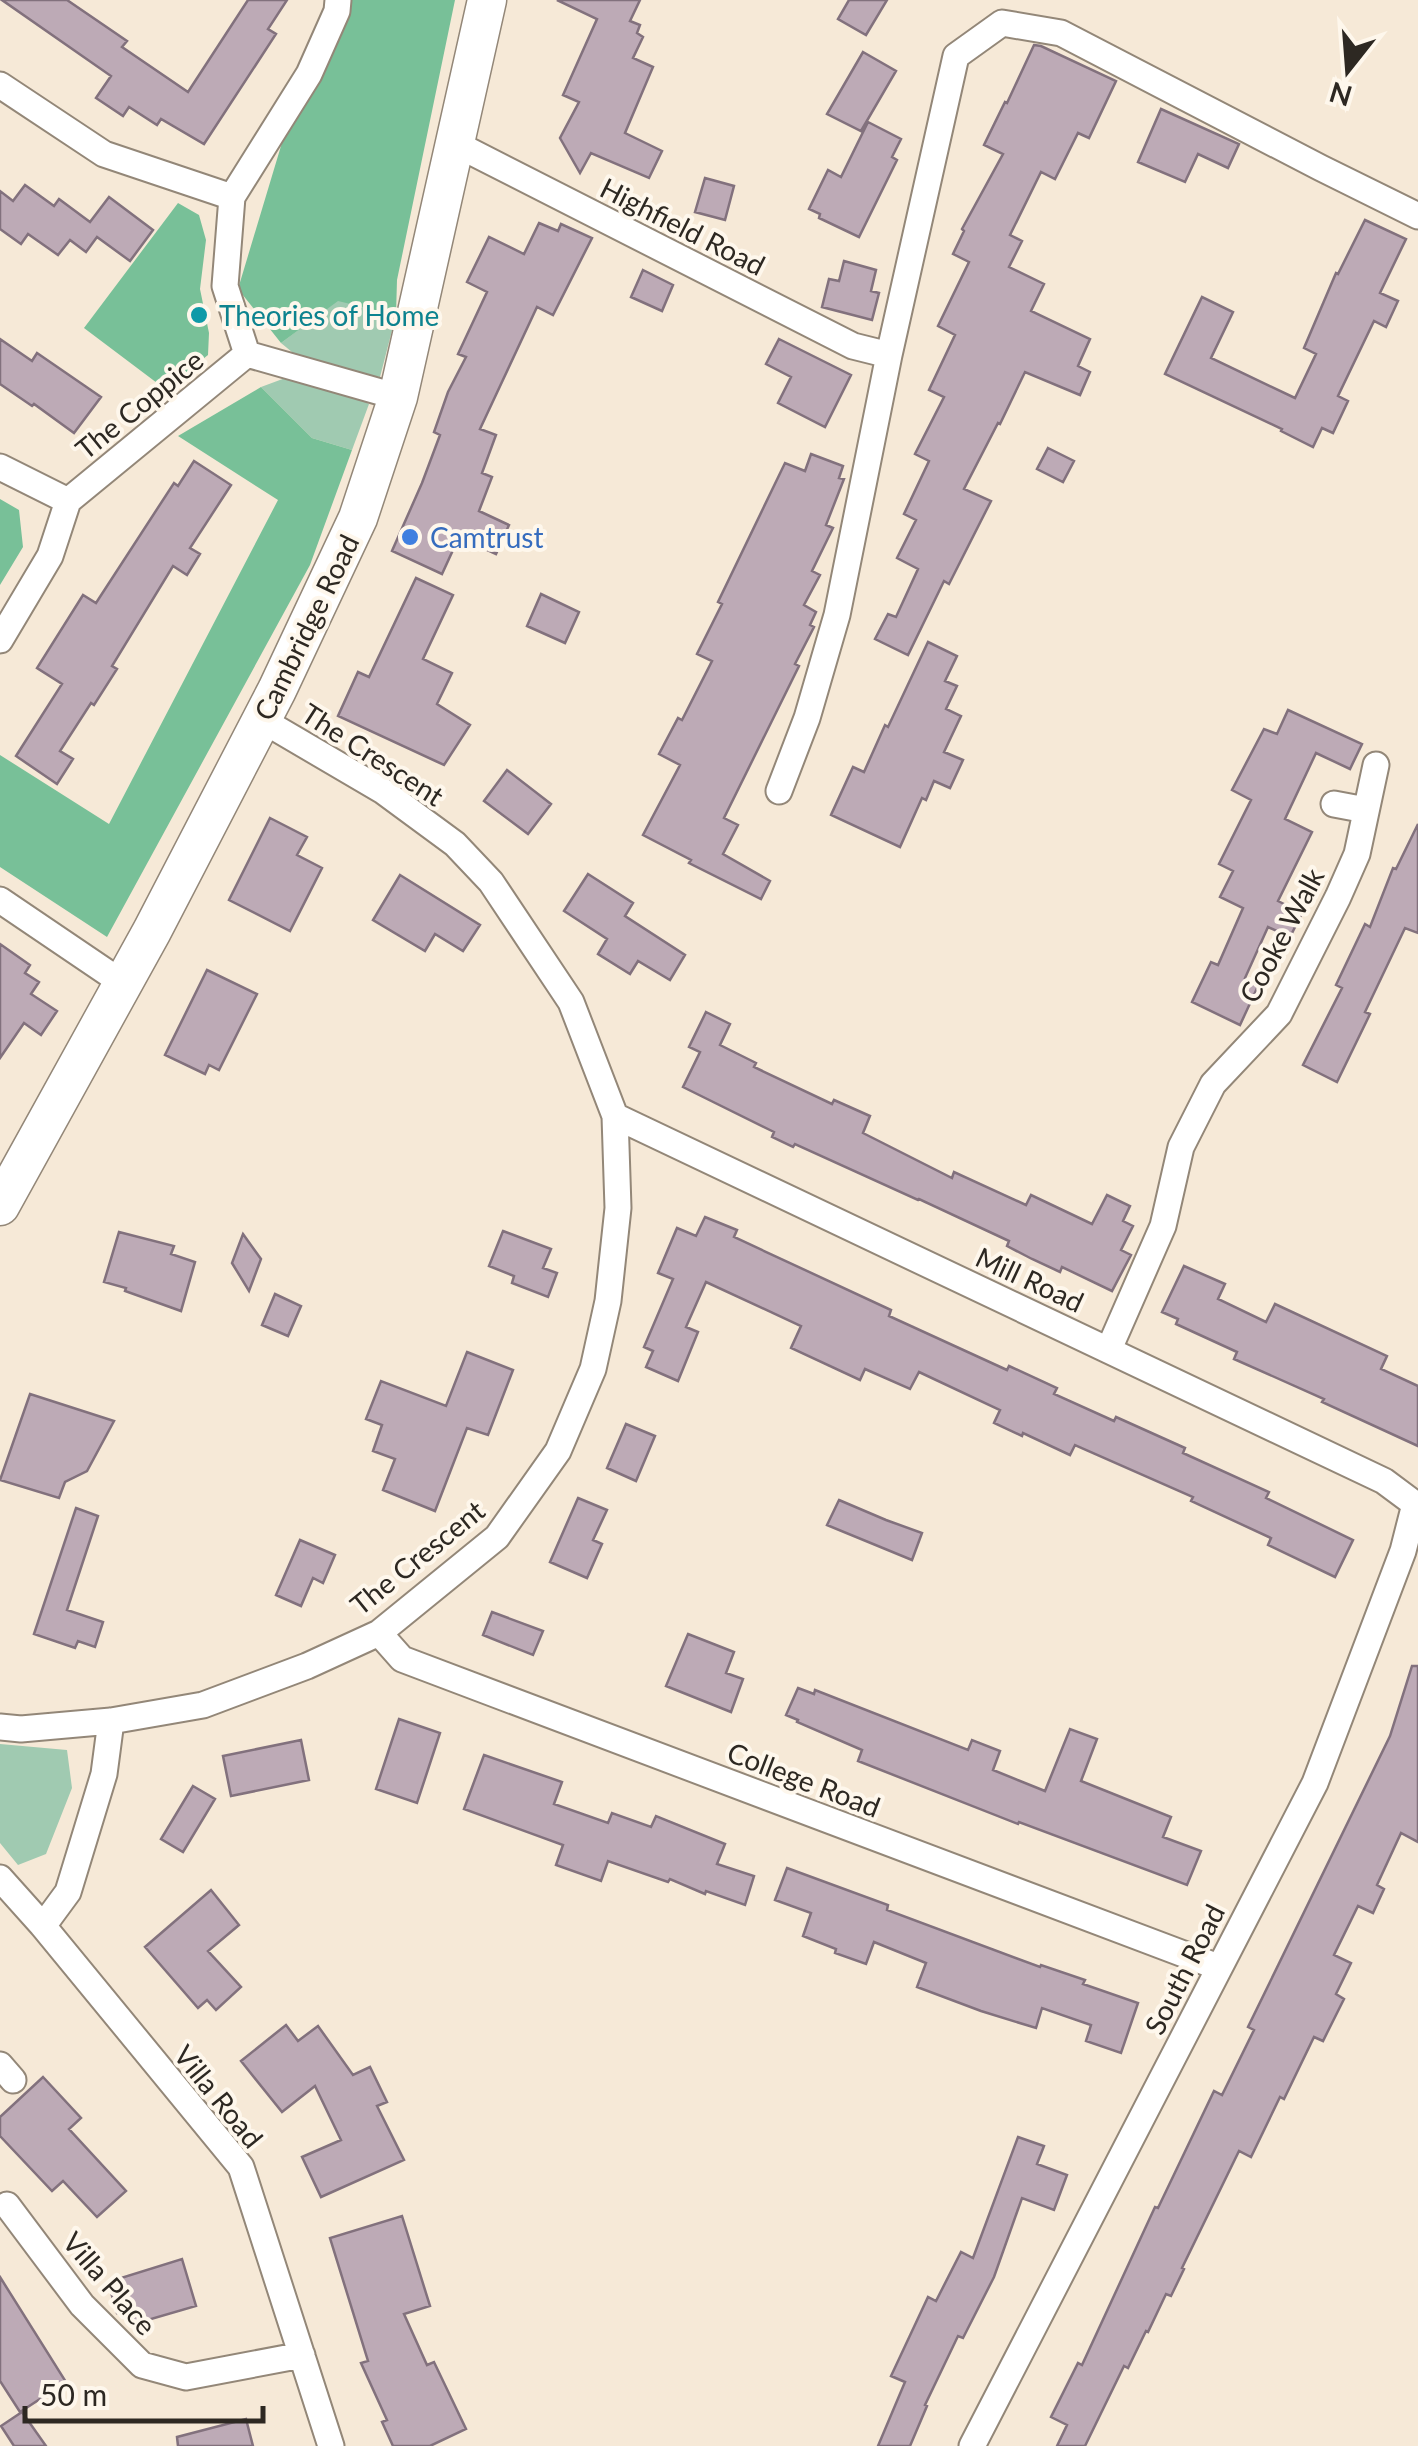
<svg xmlns="http://www.w3.org/2000/svg" width="1418" height="2446" viewBox="0 0 1418 2446" font-family="Lato,sans-serif">
<rect width="100%" height="100%" fill="#f6e9d7"/>
<path fill="#a0cab1" d="M338 300 396 315 380 377 340 370 298 357 281 343Z
M296 374 334 384 369 404 352 450 312 438 261 387Z
M0 1744 67 1750 72 1788 46 1854 18 1865 0 1843Z"/>
<path fill="#78c098" d="M348 0H455L397 280 396 315 338 301 281 343 238 289 287 126Z
M178 203 199 215 206 240 200 289 209 333 208 355 165 389 84 328Z
M261 387 312 438 352 450 310 565 107 937 0 867V755L109 824 278 500 178 436Z
M0 499 19 510 23 547 0 585Z"/>
<path fill="#bdaab6" stroke="#82717d" stroke-width="2.5" d="M2 0H67L127 41 122 47 188 92 248 0H287L268 29 276 34 204 144 161 119 157 125 129 107 123 116 96 98 111 76Z
M557 0H640L630 21 640 25 637 33 643 37 633 58 653 67 625 133 662 151 649 178 591 153 580 173 560 138 579 102 563 95 597 19Z
M849 0H887L866 35 838 19Z
M1034 45 1041 46 1116 81 1089 138 1078 133 1055 179 1041 172 1010 235 1022 241 1009 267 1044 284 1031 311 1090 339 1078 366 1090 372 1080 395 1025 372 1000 424 998 423 964 489 991 501 949 584 944 581 908 655 875 639 888 614 896 617 918 569 897 558 916 520 904 514 929 461 915 454 944 397 929 390 955 335 938 326 969 262 953 254 964 231 962 229 1003 154 984 145 1005 102 1007 103Z
M863 52 896 71 861 131 827 114Z
M1161 109 1239 144 1228 168 1198 154 1185 182 1138 162Z
M868 122 901 139 892 157 897 160 859 237 819 218 820 214 809 209 828 170 841 177Z
M705 178 734 186 725 220 695 212Z
M25 185 54 206 59 199 90 222 109 197 153 230 130 261 97 237 86 252 70 240 58 255 28 234 21 244 0 229V191L13 201Z
M1365 220 1406 239 1380 293 1398 301 1386 327 1374 321 1338 396 1348 401 1333 433 1322 428 1313 447 1281 431 1282 429 1165 374 1202 297 1233 312 1211 358 1295 398 1316 354 1304 348 1336 273 1338 274Z
M539 223 558 231 561 224 592 238 553 315 537 307 480 429 496 435 482 473 492 477 479 511 509 525 496 554 459 537 442 574 392 551 422 483 440 435 434 432 448 392 466 357 458 354 487 292 467 282 489 237 524 254Z
M844 261 876 270 871 291 879 293 872 320 822 307 829 279 839 281Z
M643 270 673 285 662 311 631 297Z
M0 339 32 361 37 353 101 397 74 433 34 404 32 406 0 384Z
M779 339 851 375 825 427 778 403 791 377 766 364Z
M1048 448 1074 461 1063 482 1037 469Z
M811 454 843 466 839 478 844 479 826 525 833 528 812 571 820 575 804 605 816 612 810 625 814 627 795 664 799 666 724 818 738 825 723 854 770 881 761 899 689 863 691 860 643 835 680 765 659 754 678 718 682 720 712 661 697 654 722 604 718 602 785 463 805 471Z
M194 461 231 485 190 548 200 554 187 575 173 566 112 666 117 669 94 705 91 703 60 751 73 759 57 784 16 756 62 684 37 668 83 595 96 603 174 483 178 486Z
M416 578 453 595 423 659 452 673 437 704 470 725 444 765 338 716 358 672 369 677Z
M541 594 579 612 565 643 527 626Z
M928 642 957 656 945 681 957 686 946 709 961 716 944 752 963 760 950 788 934 781 926 800 922 798 900 847 831 815 853 767 864 772 885 725 888 727Z
M1288 710 1362 744 1350 769 1316 753 1285 819 1312 832 1278 901 1302 913 1290 937 1268 927 1245 978 1259 984 1240 1025 1192 1002 1211 962 1218 965 1243 908 1220 897 1233 871 1219 864 1251 800 1232 790 1264 729 1277 734Z
M507 770 551 804 528 834 484 801Z
M270 818 307 837 297 855 322 868 290 931 229 900Z
M1418 824V933L1405 928 1365 1012 1370 1014 1337 1082 1303 1065 1342 988 1336 985 1365 924 1370 927 1393 868 1396 869Z
M588 874 633 903 625 916 685 955 670 980 638 961 630 974 598 954 607 939 564 911Z
M400 875 480 925 463 951 435 934 425 951 373 920Z
M0 944 30 965 25 973 39 982 31 994 57 1011 41 1035 24 1023 0 1058Z
M207 970 257 994 219 1070 209 1065 205 1074 165 1055Z
M706 1012 730 1024 720 1045 756 1063 754 1067 832 1104 834 1100 870 1116 863 1133 952 1178 954 1172 1026 1205 1031 1195 1092 1224 1107 1195 1130 1206 1123 1221 1133 1226 1121 1250 1131 1255 1112 1291 1062 1267 1060 1272 1032 1259 1007 1246 1009 1241 919 1199 918 1200 795 1144 793 1147 772 1137 774 1132 683 1087 700 1052 689 1047Z
M705 1217 737 1230 734 1237 891 1310 889 1316 1007 1370 1009 1366 1057 1388 1054 1394 1114 1421 1116 1417 1185 1448 1183 1453 1269 1492 1266 1498 1353 1540 1335 1577 1268 1545 1271 1538 1191 1501 1193 1497 1075 1445 1070 1455 1023 1433 1022 1436 994 1423 1000 1410 919 1372 910 1389 865 1369 860 1380 791 1348 801 1326 706 1282 686 1327 698 1332 678 1381 646 1367 653 1351 644 1347 673 1279 658 1273 677 1228 696 1236Z
M503 1231 551 1249 543 1268 557 1273 548 1297 512 1283 514 1276 489 1266Z
M119 1232 174 1246 171 1254 195 1262 181 1311 125 1291 126 1288 104 1282Z
M243 1234 261 1259 249 1291 232 1263Z
M1184 1266 1225 1284 1218 1299 1266 1322 1275 1304 1387 1356 1381 1369 1418 1386V1446L1322 1402 1324 1399 1234 1359 1237 1352 1176 1324 1178 1319 1162 1312Z
M275 1294 301 1306 288 1336 262 1325Z
M467 1352 513 1370 488 1435 467 1428 435 1511 383 1490 395 1459 373 1451 382 1425 366 1419 381 1381 446 1406Z
M30 1394 114 1421 87 1471 65 1482 59 1498 0 1480Z
M626 1424 655 1436 636 1481 607 1468Z
M578 1498 607 1510 593 1540 602 1544 587 1578 550 1562Z
M839 1500 886 1520 922 1533 912 1560 827 1525Z
M76 1508 98 1516 67 1610 103 1622 95 1647 78 1641 75 1648 34 1634Z
M300 1540 335 1555 323 1583 313 1578 301 1606 276 1595Z
M492 1612 543 1631 533 1655 483 1635Z
M688 1634 734 1652 726 1673 743 1679 731 1712 666 1686Z
M1412 1666H1418V1842L1401 1833 1377 1885 1384 1889 1373 1913 1358 1906 1334 1955 1351 1963 1336 1994 1344 1999 1323 2041 1314 2037 1284 2099 1280 2097 1251 2157 1239 2151 1182 2268 1184 2269 1171 2296 1166 2294 1148 2332 1146 2331 1128 2368 1124 2366 1085 2446H1057L1067 2425 1051 2417 1078 2363 1082 2365 1155 2207 1158 2208 1214 2091 1222 2095 1254 2030 1248 2027 1390 1736Z
M798 1688 814 1694 815 1690 968 1750 972 1740 1000 1751 993 1770 1045 1791 1070 1729 1097 1739 1081 1781 1171 1817 1163 1837 1201 1851 1187 1885 1019 1822 1018 1824 858 1761 862 1750 797 1722 798 1720 786 1715Z
M399 1719 440 1733 417 1803 376 1789Z
M301 1740 309 1780 231 1796 223 1756Z
M484 1755 562 1782 554 1804 608 1823 612 1813 651 1827 656 1816 725 1844 717 1864 754 1876 745 1905 706 1891 705 1894 670 1879 668 1882 608 1861 601 1881 556 1865 563 1845 464 1809Z
M193 1786 215 1799 183 1852 161 1839Z
M787 1868 888 1905 887 1910 1040 1967 1041 1965 1085 1980 1083 1984 1138 2003 1121 2053 1086 2041 1091 2025 1042 2008 1036 2028 981 2011 917 1987 926 1963 874 1942 866 1964 835 1953 836 1949 803 1936 811 1913 775 1900Z
M211 1890 239 1925 208 1951 241 1987 216 2010 207 2000 198 2008 145 1947Z
M286 2025 298 2041 318 2026 353 2075 370 2067 387 2102 377 2106 404 2160 321 2197 302 2157 341 2140 315 2086 282 2112 241 2061Z
M43 2077 81 2118 69 2129 126 2191 97 2217 63 2181 52 2191 0 2136V2117Z
M1018 2137 1044 2146 1037 2164 1067 2175 1054 2210 1022 2198 994 2277 963 2338 958 2336 925 2405 927 2406 910 2446H878L905 2382 891 2376 928 2297 936 2301 961 2252 973 2258Z
M402 2216 430 2306 404 2314 427 2365 434 2362 466 2429 430 2446H393L382 2422 387 2420 361 2363 368 2361 330 2238Z
M182 2259 196 2306 134 2324 129 2310 117 2313 108 2282Z
M0 2277 66 2382 20 2412 0 2381Z
M22 2412 46 2446H14L1 2426Z
M246 2419 253 2446H178L177 2437Z"/>
<g fill="none" stroke-linecap="round" stroke-linejoin="round">
<defs>
<path id="street" d="M0 85 104 154 232 197
M454 143 853 346 889 355
M247 354 398 397
M0 467 68 501
M0 640 50 556 68 501 247 354 225 286 232 197 309 74 337 11 338 0
M779 791 807 718 837 615 889 355 956 56 1002 23 1061 33 1321 168 1418 216
M1334 804 1366 810
M0 900 124 984
M615 1116 1384 1481 1415 1504 1403 1551 1315 1783 972 2446
M1109 1349 1163 1226 1181 1147 1213 1084 1279 1014 1338 897 1357 854 1376 765
M379 1633 402 1659 1218 1967
M0 1727 21 1729 111 1721 203 1705 307 1666 379 1633 497 1537 558 1451 593 1369 608 1301 618 1208 615 1116 571 1002 491 882 455 844 383 791 262 720
M0 1878 43 1926 241 2167 331 2446
M43 1926 68 1892 104 1774 111 1721
M0 2065 13 2080
M7 2205 82 2305 142 2365 186 2377 302 2355"/>
<path id="secondary" d="M0 1206 152 931 277 690 358 518 398 397 487 0"/>
</defs>
<use href="#street" stroke="#938778" stroke-width="29"/>
<use href="#secondary" stroke="#938778" stroke-width="41"/>
<use href="#street" stroke="#fff" stroke-width="25"/>
<use href="#secondary" stroke="#fff" stroke-width="38"/>
</g>
<circle fill="#0f9aa8" stroke="#fef7ec" stroke-width="4" cx="199" cy="315" r="10"/>
<circle fill="#3f7fe0" stroke="#fef7ec" stroke-width="4" cx="410" cy="537" r="10"/>
<g text-anchor="middle" dominant-baseline="central" stroke-width="8" stroke-linejoin="round" paint-order="stroke">
<g font-size="28" fill="#2d2822" stroke="#fef7ec">
<text transform="translate(683 226) rotate(27)">Highfield Road</text>
<text transform="translate(139 404) rotate(-39)">The Coppice</text>
<text transform="translate(306 627) rotate(-64)">Cambridge Road</text>
<text transform="translate(373 754) rotate(33)">The Crescent</text>
<text transform="translate(1281 935) rotate(-62)">Cooke Walk</text>
<text transform="translate(1030 1279) rotate(25)">Mill Road</text>
<text transform="translate(417 1557) rotate(-39)">The Crescent</text>
<text transform="translate(804 1779) rotate(21)">College Road</text>
<text transform="translate(1184 1969) rotate(-63)">South Road</text>
<text transform="translate(219 2096) rotate(51)">Villa Road</text>
<text transform="translate(110 2283) rotate(49)">Villa Place</text>
</g>
<g font-size="28" fill="#0d838f" stroke="#fef7ec" text-anchor="start">
<text x="219" y="315">Theories of Home</text>
</g>
<g font-size="28" fill="#366cbe" stroke="#fef7ec" text-anchor="start">
<text x="430" y="537">Camtrust</text>
</g>
</g>
<g transform="translate(1348 70) rotate(197)" stroke="#fef7ec" stroke-width="8" paint-order="stroke">
<path d="M0-8L18 38L0 25L-18 38Z" fill="#2d2822"/>
<text y="-15" font-size="28" font-weight="bold" text-anchor="middle" fill="#2d2822">N</text>
</g>
<path d="M25 2406v15h238v-15" fill="none" stroke="#2d2822" stroke-width="5"/>
<text x="40" y="2406" font-size="30" fill="#2d2822" stroke="#fef7ec" stroke-width="8" paint-order="stroke">50 m</text>
</svg>
